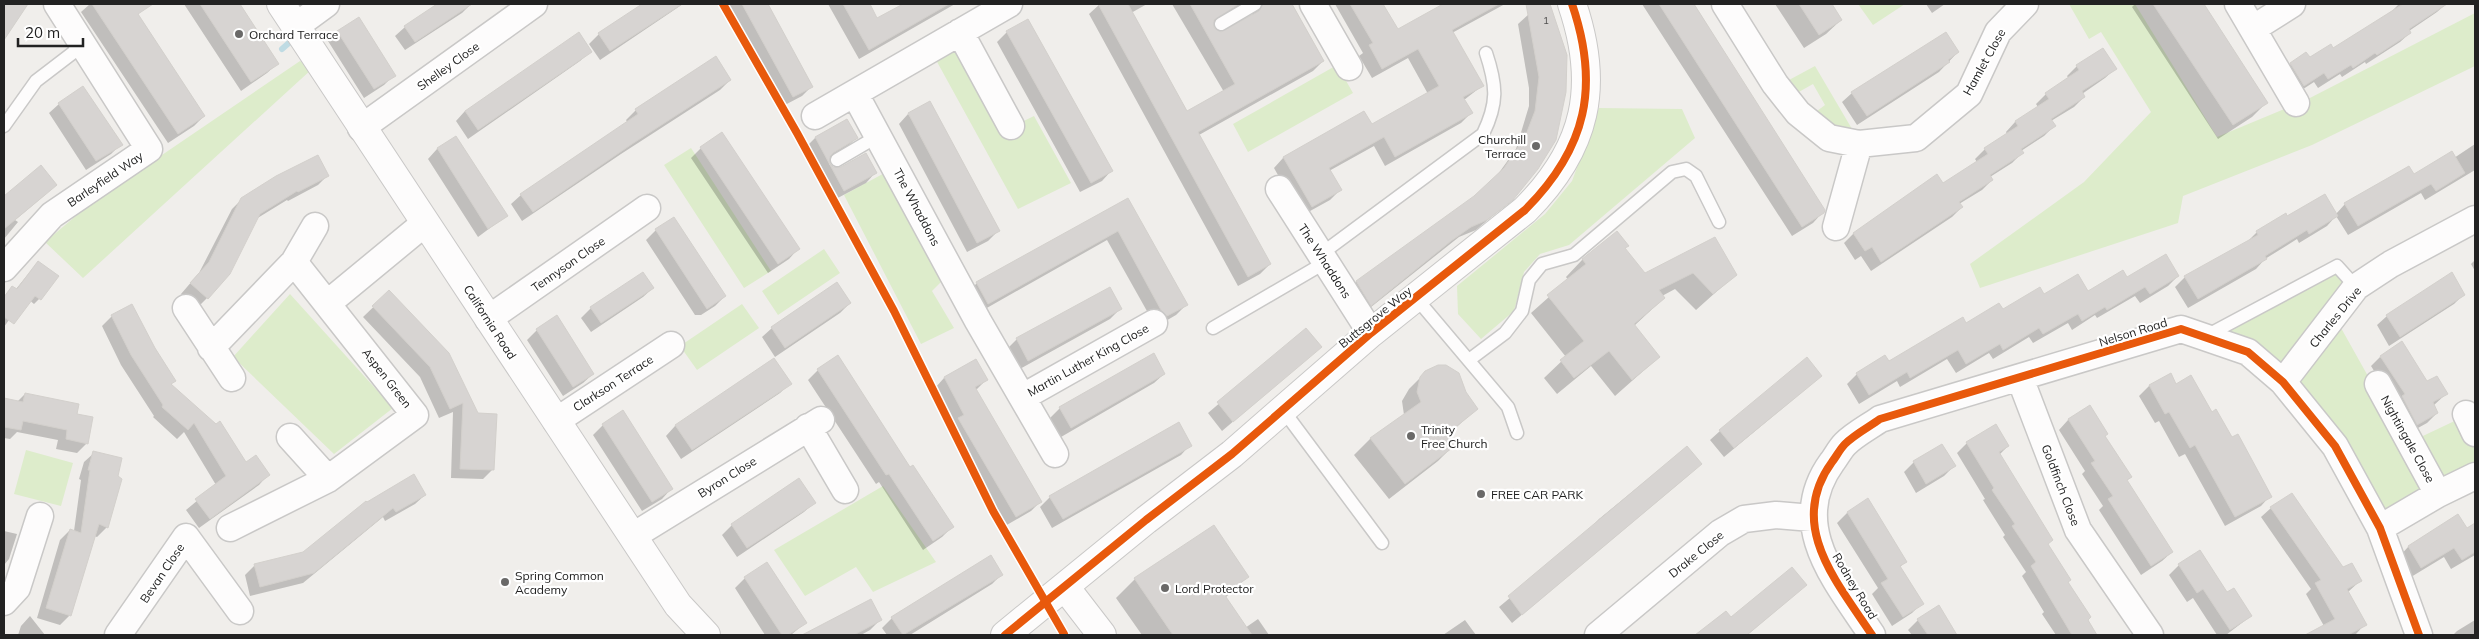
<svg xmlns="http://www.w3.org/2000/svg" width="2479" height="639" viewBox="0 0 2479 639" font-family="Mulish,sans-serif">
<rect width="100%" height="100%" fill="#f0eeeb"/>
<path fill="#ddeccb" d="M1858 4H1905L1873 25Z
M2069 4H2135L2217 137 2306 100 2475 13V66L2312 145 2183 196 2178 223 1980 288 1970 264 2084 182 2151 112 2101 32 2089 39Z
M957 50 1005 130 1034 116 1071 183 1018 209 936 60Z
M300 61 312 69 83 278 45 242 90 204Z
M1337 65 1353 93 1248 152 1233 124Z
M1815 66 1852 129 1825 124 1813 114 1825 105 1813 84 1797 93 1789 80Z
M1599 108 1682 109 1695 138 1569 245 1540 254 1524 272 1514 311 1481 339 1458 314 1457 286 1545 214 1572 181Z
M691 148 771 271 744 288 664 165Z
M890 170 948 275 932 291 954 328 921 344 844 195Z
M824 249 840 273 778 315 762 291Z
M2335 269 2351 287 2281 376 2214 337Z
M290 294 393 408 334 454 233 357Z
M742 304 759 328 697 370 680 346Z
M2336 319 2406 444 2463 417 2475 442V473L2382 522 2292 383Z
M26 450 73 463 61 506 14 494Z
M883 486 936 562 873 592 856 567 805 596 774 550Z"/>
<path fill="#0003" fill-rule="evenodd" d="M4 4H26L4 37Z
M90 4H130L204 116 194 126 168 143 81 12Z
M184 4H238L277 64 267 73 241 91Z
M439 4H471L462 13 405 50 395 36 405 27Z
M644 4H683L600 60 589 44 599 34Z
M726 4H766L812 86 802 96 783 106Z
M828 4H868L877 20 905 4H955L859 59Z
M1100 4H1147L1131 13 1186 113 1224 92 1172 4H1292L1323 61 1313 71 1199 135 1270 264 1260 274 1238 286 1089 14ZM1240 6 1253 10V16L1225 32H1217L1213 29 1212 23Z
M1335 4H1382L1397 31 1445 4H1505L1452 33 1482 86 1464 100 1471 113 1461 123 1385 166 1374 146 1329 171 1340 190 1330 200 1301 216 1274 168 1283 158 1371 126 1428 94 1408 58 1372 78 1359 56 1363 53Z
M1549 4 1566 56 1512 199 1476 230 1459 237 1361 315 1346 292 1356 282 1474 197 1496 177 1516 149 1529 106V88L1518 24 1529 14Z
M1642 4H1694L1823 212 1813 223 1792 236Z
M1775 4H1830L1841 20 1826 34 1804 48Z
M1926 4H1945L1932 13Z
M2135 4H2202L2267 102 2252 117 2218 139 2132 7Z
M2399 4H2446L2437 12 2409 31 2410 33 2400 42 2366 64 2365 62 2342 77 2340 74 2318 88 2314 82 2294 95 2281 74 2291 64 2333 50 2391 12Z
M338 32 394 75 384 85 364 98 328 41Z
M1007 32 1111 171 1102 181 1080 192 997 42Z
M590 52 580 61 468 139 456 121 465 111Z
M1958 52 1939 72 1857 125 1842 102 1852 93Z
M716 58 730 80 720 90 621 154 522 221 511 204 521 195 628 123 626 120 636 110Z
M2077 66 2115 69 2105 78 2082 94 2084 97 2074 107 2051 121 2054 126 2044 136 2021 151 2022 153 2012 163 1990 177 1992 180 1982 190 1959 204 1962 207 1952 217 1871 271 1861 256 1855 260 1844 243 1854 233 1942 185 1977 162 1975 159 1985 149 2007 134 2006 132 2015 122 2038 107 2036 104 2046 94 2069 79 2067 76Z
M59 104 121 144 111 154 86 170 49 113Z
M908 114 998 231 988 241 967 252 899 124Z
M847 121 856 138 846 148 829 159V164L833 168 875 173 866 183 834 200 805 148 815 138Z
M456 138 506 216 478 237 428 159 437 149Z
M2475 144V170L2425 200 2421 193 2348 235 2336 216 2327 226 2299 243 2297 239 2265 259 2256 269 2188 308 2175 287 2185 277 2246 243 2257 232 2287 218 2336 214 2345 204 2454 158Z
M701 148 798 249 789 259 768 273 691 158Z
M328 175 318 185 288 201 287 200 256 219 207 298 197 308 181 294 199 273 232 209 242 199Z
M16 188 46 194 15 220 18 222 4 239V200Z
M1127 199 1186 305 1176 315 1157 326 1152 320 1107 240 978 313 967 293 977 283Z
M656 230 725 296 715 306 701 315H695L646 240Z
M1617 232 1624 249 1645 274 1714 239 1735 275 1696 310 1675 289 1662 296 1664 298 1634 326 1659 357 1615 396 1591 366 1557 394 1544 378 1566 357 1531 313 1568 280 1566 277 1582 260Z
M2475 260V271L2471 264Z
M38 262 44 294 34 304 16 289Z
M2178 276 2168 286 2140 303 2135 296 2097 318 2095 315 2072 330 2068 323 2033 343 2029 337 1993 359 1989 353 1956 373 1947 359 1900 387 1897 381 1859 404 1847 384 1857 374 1888 362 1966 324 2043 296 2088 292 2127 279Z
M653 288 643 297 591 332 581 318 591 308Z
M1109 289 1120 309 1110 319 1018 370 1007 349 1017 339Z
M389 292 448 354 493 469 483 479 451 478 453 412 439 418 420 377 363 317Z
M2464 294 2454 304 2389 346 2377 325 2387 316Z
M4 301 16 310 4 327Z
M850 303 840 313 775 357 762 337 772 328Z
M112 316 170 384 245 464 268 475 259 485 199 528 186 510 216 485 184 432 177 439 153 417 154 416 121 365 102 326Z
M1306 329 1321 347 1222 431 1208 413Z
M537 330 593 374 583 383 563 396 527 340Z
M2380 357 2446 394 2433 406 2437 413 2427 423 2407 434 2395 404 2371 366Z
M774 360 790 383 780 393 681 459 666 436 675 426Z
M1452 369 1462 381 1465 392 1476 409 1447 436 1454 445 1438 461 1389 499 1354 455 1370 439 1404 415 1402 401 1409 389 1426 372Z
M818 370 910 469 952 527 942 537 923 550 879 482 876 484 808 380Z
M1164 374 1154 383 1061 437 1050 418 1060 408Z
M2170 375 2176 385 2212 413 2270 496 2261 506 2225 526 2185 454 2179 457 2159 421 2155 423 2139 396 2149 386Z
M1821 376 1724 457 1710 440 1720 431Z
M944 378 986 380 976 390 1041 501 1031 511 1005 526 949 429 954 424 935 388Z
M25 394 75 415 87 443 77 453 56 449 58 440 17 432 10 439 4 438V399L17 402Z
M2089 407 2104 436 2131 477 2126 481 2172 552 2162 561 2141 575 2099 510 2103 506 2082 474 2085 471 2059 430 2068 420Z
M603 425 671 489 662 499 642 511 593 435Z
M1967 443 2008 446 1999 455 2096 635H2056L2042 614 2044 612 2022 576 2026 572 2003 537 2005 535 1983 500 1985 499 1957 453Z
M1190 445 1181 455 1052 528 1040 507 1050 497Z
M1942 446 1954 466 1944 476 1916 493 1904 472 1914 462Z
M1686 448 1690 474 1512 623 1499 607 1591 530 1590 529 1599 519Z
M94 453 107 527 97 537 94 536 70 615 60 625 37 618 60 540 70 530 74 531 81 480 79 479 84 462Z
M425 495 415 504 385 521 383 517 303 583 250 596 245 575 255 565 303 553 366 502Z
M1868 500 1906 561 1900 567 1922 603 1912 613 1892 626 1872 594 1878 588 1837 523 1847 513Z
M814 503 804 512 737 557 722 535 732 525Z
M2271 508 2360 581 2348 592 2365 624 2356 634 2313 635 2324 626 2306 594 2311 589 2261 517Z
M2458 515 2466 529 2475 523V555L2451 569 2444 557 2411 577 2399 557 2408 547Z
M4 531 17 534 9 559 4 565Z
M767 564 805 623 791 635H765L735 588 745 578Z
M2179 565 2227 594 2251 616 2226 635H2217L2193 598 2187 602 2169 575Z
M1002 574 992 584 910 635H887L882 628 892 618Z
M1247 577 1225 598 1245 628 1258 619 1269 635H1199L1197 632 1192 635H1142L1116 598 1135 579Z
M1806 585 1747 635H1697L1725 612 1731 619Z
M1938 607 1956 635H1912L1908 630 1918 620Z
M30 616 45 635H18L21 626Z
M880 620 870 630 861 635H810L816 629Z
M1465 620 1476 635H1443Z
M2475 620V635H2453L2457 631Z"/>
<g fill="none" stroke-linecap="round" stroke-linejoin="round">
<path stroke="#bfdbe3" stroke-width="6" d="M282 49 290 42"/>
</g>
<path fill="#d7d4d2" stroke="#d3d0cc" d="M4 4H28L4 40Z
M92 4H153L138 14 205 116 178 134Z
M200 4H240L279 64 251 82Z
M437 4H472L415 42 404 26Z
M642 4H682L610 51 598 33Z
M742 4H768L813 87 793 97Z
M843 4H870L877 18 903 4H949L869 50Z
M1098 4H1128L1187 111 1235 84 1190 4H1239L1214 20V28L1221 32 1259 11 1263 4H1292L1324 61 1198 132 1271 264 1248 277Z
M1350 4H1383L1398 29 1443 4H1499L1452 30 1484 86 1463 97 1473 113 1395 157 1384 137 1329 168 1342 190 1312 207 1283 157 1364 111 1372 124 1439 86 1418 49 1382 69 1369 45 1373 43Z
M1526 4H1550L1567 55 1566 92 1556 140 1538 169 1513 200 1487 220 1471 227 1451 241 1371 306 1356 281 1474 196 1504 168 1525 137 1535 111 1539 77Z
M1659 4H1694L1825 210 1824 213 1802 227Z
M1799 4H1832L1842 20 1819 35Z
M2153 4H2204L2268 103 2233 125Z
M2403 4H2447L2409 29 2411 33 2377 55 2375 53 2353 68 2351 65 2328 79 2324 73 2304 86 2290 63 2306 52 2310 57 2331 44 2333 48Z
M359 17 396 76 374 89 337 31Z
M1028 19 1113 171 1091 183 1006 31Z
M579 32 592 52 478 130 465 111Z
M1946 32 1959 52 1948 60 1950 62 1867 116 1851 92Z
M2103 48 2117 69 2082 91 2085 97 2051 119 2056 126 2021 149 2024 153 1990 175 1993 180 1959 202 1963 207 1881 262 1872 247 1865 251 1853 233 1937 174 1943 183 1988 154 1984 148 2018 126 2015 121 2049 99 2045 93 2079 70 2076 65Z
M716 56 731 80 632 144 533 212 520 194 638 114 635 109Z
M83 86 123 145 96 161 58 103Z
M930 101 1000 231 977 243 908 113Z
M847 119 858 138 833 153 830 156V164L833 167H841L866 153 877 173 844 191 815 137Z
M722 132 800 249 778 264 700 147Z
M456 136 508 216 488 229 437 148Z
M2452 151 2465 173 2436 191 2431 184 2358 226 2344 203 2409 166 2414 174Z
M318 155 329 176 298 192 297 191 260 214 230 274 208 299 190 283 209 262 241 198 276 176Z
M41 165 57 185 4 229V196Z
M2325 194 2338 216 2309 234 2307 230 2265 256 2267 259 2198 299 2184 276 2258 235 2256 231 2286 213 2287 216Z
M1128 198 1188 305 1167 316 1161 310 1118 231 988 304 976 282Z
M674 217 726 296 707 309 655 229Z
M1617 231 1629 246 1625 248 1645 273 1715 237 1737 275 1713 294 1693 273 1659 290 1665 298 1634 324 1660 357 1632 380 1609 351 1574 378 1560 360 1584 341 1547 295 1586 264 1582 259Z
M2166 254 2179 276 2150 294 2145 287 2107 310 2105 307 2082 321 2078 314 2043 334 2039 328 2003 350 2000 344 1966 364 1958 350 1910 378 1907 372 1869 395 1856 373 1885 355 1889 361 1963 317 1966 323 1999 303 2003 309 2040 287 2044 294 2078 274 2088 291 2123 270 2127 277Z
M38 261 59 276 41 300 35 296 14 324 4 317V297L12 286 17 289Z
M643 272 654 288 601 323 590 307Z
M2452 272 2465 295 2400 337 2386 315Z
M837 282 851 303 785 348 771 327Z
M1110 287 1122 309 1028 361 1016 338Z
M389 290 449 353 478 413 497 414 494 470 460 469 463 403 450 409 430 367 372 306Z
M132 304 155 348 176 381 171 384 216 424 220 421 246 462 256 455 270 475 210 519 195 499 226 476 194 423 188 430 162 407 163 405 131 355 111 315Z
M557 315 594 374 573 387 536 329Z
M1306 328 1322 347 1233 422 1217 402Z
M2402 341 2427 381 2437 376 2448 394 2433 402 2438 413 2417 425 2402 396 2405 394 2380 356Z
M1154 353 1165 374 1071 428 1059 407Z
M838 355 910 467 913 465 954 527 933 541 889 474 886 475 817 369Z
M1807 357 1822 376 1734 448 1719 430Z
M774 358 792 384 692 450 675 425Z
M976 359 988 380 975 387 1042 502 1016 517 958 418 964 415 944 377Z
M1438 365H1446L1459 373 1466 392 1478 409 1447 434 1456 445 1405 484 1370 438 1421 402 1417 392 1420 377 1425 371Z
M2171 373 2176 384 2191 375 2212 412 2216 409 2232 437 2238 434 2272 497 2235 517 2195 445 2190 448 2169 412 2165 414 2149 385Z
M25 393 79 404 77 414 93 417 88 444 66 439 67 430 23 421 21 430 4 427V398L23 402Z
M2090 405 2108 434 2105 436 2132 477 2127 480 2173 552 2151 566 2108 499 2113 496 2091 463 2095 461 2068 419Z
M623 410 673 489 652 502 602 424Z
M1179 422 1192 446 1063 519 1049 496Z
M1996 424 2009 446 1999 452 2053 540 2048 544 2071 580 2068 582 2091 617 2088 620 2097 635H2072L2031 566 2036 562 2012 526 2015 524 1992 490 1994 488 1966 442Z
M1942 444 1956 466 1926 484 1913 461Z
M1687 446 1702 464 1522 615 1508 596Z
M93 451 122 458 118 476 122 479 108 528 99 524 71 616 46 608 70 529 81 533 90 470H88Z
M414 474 426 495 396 512 393 508 314 573 260 587 254 564 303 552 366 501 367 502Z
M799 478 816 503 747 548 731 524Z
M2292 493 2343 567 2352 563 2362 581 2347 589 2367 625 2348 635H2305L2335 619 2315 583 2321 580 2270 507Z
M1868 498 1907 562 1900 566 1924 604 1903 617 1881 583 1888 579 1847 512Z
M2458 514 2467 528 2475 523V552L2462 560 2454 548 2421 568 2408 546Z
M1214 525 1249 577 1224 594 1252 635H1173L1134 578Z
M2200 550 2227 592 2234 588 2252 616 2230 630 2203 589 2197 593 2178 564Z
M991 555 1003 575 903 635 891 617Z
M767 562 807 623 788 635H782L744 577Z
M1792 567 1807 585 1747 635H1695L1726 611 1731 617Z
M871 599 882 620 854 635H802Z
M1939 605 1957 635H1928L1917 619Z"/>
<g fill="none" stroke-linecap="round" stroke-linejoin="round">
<defs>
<path id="service" d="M1221 24 1255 4
M4 126 36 81 83 45
M837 160 878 136
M1321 254 1483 134C1498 103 1497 86 1486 53
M1416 298 1508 407 1517 433
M1213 328 1326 262
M2206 336 2337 266 2356 287
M1469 360 1505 333 1522 311 1529 280 1542 264 1574 255 1672 172 1686 169 1696 176 1719 222
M1283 410 1382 543"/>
<path id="minor" d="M1313 4 1349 67
M1725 4 1775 84 1798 113 1829 138 1859 144 1916 138 1969 94 1998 32 2025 4
M2238 4 2296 103
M296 26 326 4
M2254 28 2292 4
M960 32 1011 126
M855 94 978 321 1055 454
M815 116 1009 4
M361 128 534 4
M1279 189 1371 333
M1836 227 1859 144
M4 268 52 215 149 149 57 4
M328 303 425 223
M186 308 232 378
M488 319 647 208
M211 348 294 262 315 226
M2020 378 2078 530 2150 635
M2283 382 2356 287 2391 264 2475 219
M2378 384 2438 494
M1023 397 1154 323
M2466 414 2475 433
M556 421 671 345
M808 427 845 490
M290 437 328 479
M230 528 328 479 415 415 294 262
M2380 528 2438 494 2475 476
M633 536 821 420
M4 602 17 588 40 516
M118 635 186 537 240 611
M1598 635 1720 533 1744 519 1776 515 1812 518
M1872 635C1837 582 1786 525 1832 462 1836 457 1840 449 1845 444 1855 434 1869 427 1880 419L2181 329 2248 352 2283 382 2335 446 2380 528 2419 635"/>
<path id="tertiary" d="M281 4 678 605 706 635
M1065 587 1102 635
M1005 635 1146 520 1232 454 1371 333 1525 210C1587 148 1600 86 1572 4"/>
</defs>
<use href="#service" stroke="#c9c8c7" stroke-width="15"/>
<use href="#minor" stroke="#c9c8c7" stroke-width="29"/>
<use href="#tertiary" stroke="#c9c8c7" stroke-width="30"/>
<use href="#service" stroke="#fdfcfc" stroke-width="12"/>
<use href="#minor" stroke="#fdfcfc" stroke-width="26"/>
<use href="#tertiary" stroke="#fdfcfc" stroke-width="28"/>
<defs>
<path id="cycleway" d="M723 4 797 133 894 311 993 511 1064 634
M1005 635 1146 520 1232 454 1371 333 1525 210C1587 148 1600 86 1572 4
M1872 635C1837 582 1786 525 1832 462 1836 457 1840 449 1845 444 1855 434 1869 427 1880 419L2181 329 2248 352 2283 382 2335 446 2380 528 2419 635"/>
</defs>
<use href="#cycleway" stroke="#fff" stroke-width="11"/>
<use href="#cycleway" stroke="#e8590c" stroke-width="8"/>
</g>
<g fill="#6a6968" stroke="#fff" stroke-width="2">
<circle cx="239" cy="34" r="5"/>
<circle cx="1536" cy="146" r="5"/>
<circle cx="1411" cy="436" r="5"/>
<circle cx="1481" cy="494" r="5"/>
<circle cx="505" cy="582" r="5"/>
<circle cx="1165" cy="588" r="5"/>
</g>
<g text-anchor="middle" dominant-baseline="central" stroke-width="4.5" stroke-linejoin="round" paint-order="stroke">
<g font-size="10" fill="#4f4e4e">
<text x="1546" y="20">1</text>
</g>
<g font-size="12" fill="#222" stroke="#fff" text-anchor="start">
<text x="249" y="34">Orchard Terrace</text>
<text x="1526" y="139" text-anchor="end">Churchill<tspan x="1526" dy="14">Terrace</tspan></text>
<text x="1421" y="429">Trinity<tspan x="1421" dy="14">Free Church</tspan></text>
<text x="1491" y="494">FREE CAR PARK</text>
<text x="515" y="575">Spring Common<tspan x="515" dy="14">Academy</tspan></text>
<text x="1175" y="588">Lord Protector</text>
</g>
<g font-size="12" fill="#222" stroke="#fff">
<text transform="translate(1984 62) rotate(-61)">Hamlet Close</text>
<text transform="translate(448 66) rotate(-36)">Shelley Close</text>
<text transform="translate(105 179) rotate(-34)">Barleyfield Way</text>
<text transform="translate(917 207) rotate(62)">The Whaddons</text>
<text transform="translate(1325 261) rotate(57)">The Whaddons</text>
<text transform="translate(568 264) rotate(-35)">Tennyson Close</text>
<text transform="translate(1375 317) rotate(-39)">Buttsgrove Way</text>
<text transform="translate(2335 317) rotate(-51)">Charles Drive</text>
<text transform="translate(490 322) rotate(57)">California Road</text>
<text transform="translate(2133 332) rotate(-17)">Nelson Road</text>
<text transform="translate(1088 360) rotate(-29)">Martin Luther King Close</text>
<text transform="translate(387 378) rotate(52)">Aspen Green</text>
<text transform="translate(613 383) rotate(-33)">Clarkson Terrace</text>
<text transform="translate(2408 439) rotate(61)">Nightingale Close</text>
<text transform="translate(727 477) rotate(-32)">Byron Close</text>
<text transform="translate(2061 485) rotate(69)">Goldfinch Close</text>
<text transform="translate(1696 554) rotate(-39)">Drake Close</text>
<text transform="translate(162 573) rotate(-56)">Bevan Close</text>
<text transform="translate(1855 586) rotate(59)">Rodney Road</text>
</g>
</g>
<rect width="2479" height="639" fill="none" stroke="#222222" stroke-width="10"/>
<path d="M18 38v8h65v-8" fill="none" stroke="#222222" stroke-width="2.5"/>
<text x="25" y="38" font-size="15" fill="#222222" stroke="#ffffff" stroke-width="4" paint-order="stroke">20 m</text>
</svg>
